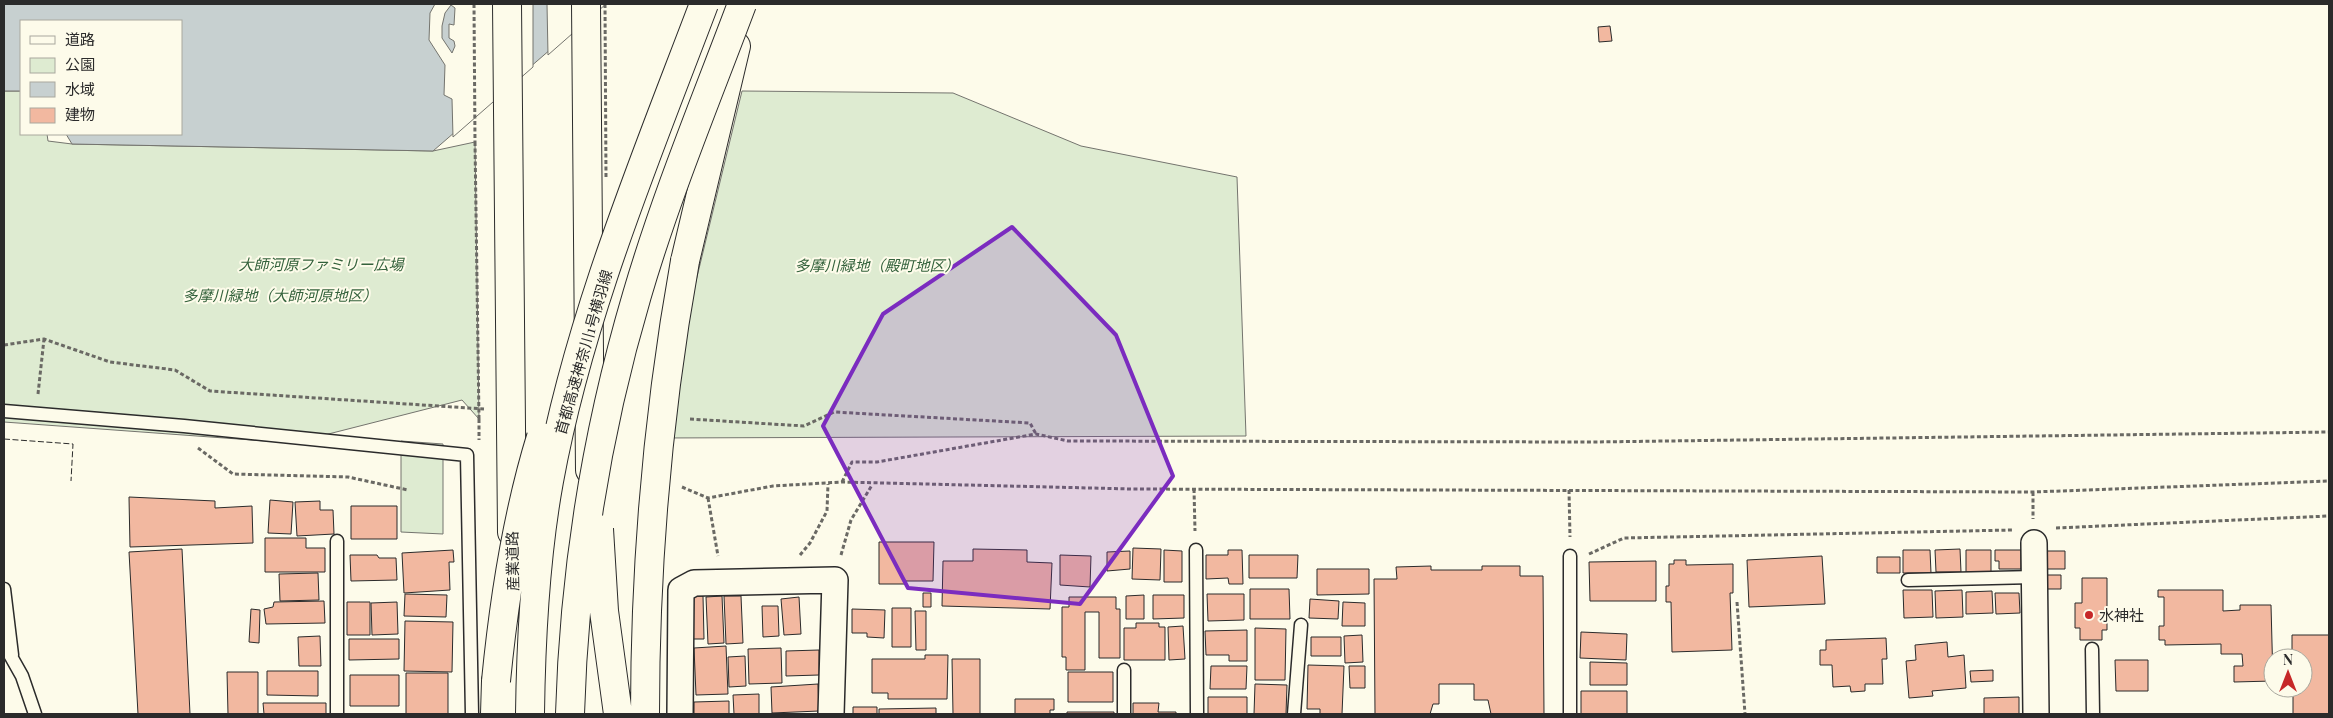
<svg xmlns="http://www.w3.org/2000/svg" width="2333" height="718" viewBox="0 0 2333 718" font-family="'Playfair Display','Noto Sans JP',serif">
<rect width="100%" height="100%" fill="#fdfbea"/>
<path fill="#deebd1" stroke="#74746e" d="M4 91H21V134H47L48 141 72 144 433 151 475 142 479 419 462 400 293 443 4 422Z
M742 91 953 93 1081 146 1237 177 1246 436 658 438Z
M401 441 443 444V534L401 532Z"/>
<path fill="#c7d0d0" stroke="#74746e" d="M4 4H603L433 151 72 144 66 134H181V21H21V91H4Z"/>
<path fill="#fdfbea" stroke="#74746e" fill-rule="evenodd" d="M435 4H533V67L453 137 452 99 444 95 445 65 429 40 430 13ZM451 5 455 8 454 25 449 24V38L454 41 455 46 452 53 442 38V26L445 13Z
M547 4H606L548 55Z"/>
<path fill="#f2b8a0" stroke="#2b2b2b" d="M1610 26 1612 41 1599 42 1598 27Z
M129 497 215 501V508L252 506 253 543 130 547Z
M270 500 293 502 291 534 268 533Z
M320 501V510H333L334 534 297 536 295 502Z
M351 506H397V539H351Z
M265 538H306V548H325V572H265Z
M879 542H934L933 581H906V584H879Z
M1133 548 1161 549 1160 580 1132 579Z
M182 549 190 714H138L129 552Z
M973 549 1027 550V562L1052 563 1050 609 942 606 943 561H973Z
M1960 549 1961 572H1936L1935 550Z
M453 550 454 562H449L450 590 404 593 402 553Z
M1164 550 1182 551V582H1164Z
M1228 550H1242L1243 584H1229L1228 578 1206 579V555H1228Z
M1903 550H1930L1931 573H1903Z
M1966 550H1991V572H1966Z
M1995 550H2021V569H1999V561H1995Z
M1130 551V569L1107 571V552Z
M2044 551H2065V569H2044Z
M350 555H377L379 558H396L397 580 351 581Z
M1060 555 1091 556 1090 587 1060 585Z
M1249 555H1298L1297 578H1249Z
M1822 556 1825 604 1749 607 1747 560Z
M1877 557H1900V573H1877Z
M1674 560H1686V565L1733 564V593H1730L1732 650 1672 652 1671 602H1666V586H1669V564H1674Z
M1656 561V601H1590L1589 562Z
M1431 566V570H1482V566H1520V576H1543L1544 714H1491L1488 700H1474V684H1439V704H1433L1430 714H1375L1374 579H1397L1396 567Z
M1317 569H1369V594L1317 595Z
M318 573 319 600 280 601 279 574Z
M2045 575H2061V589H2045Z
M2082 578H2107V630H2102V640H2080V628H2075V603H2082Z
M1250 589H1289L1290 619H1250Z
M1903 590H1932L1933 617 1904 618Z
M1962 590 1963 617 1936 618 1935 591Z
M2158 590H2223V611L2240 610V605H2271L2273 681 2234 682V666H2243L2242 654H2221V644L2165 645V640H2159V626H2164V597H2158Z
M1992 591 1993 613 1966 614V592Z
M923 593H931V607H923Z
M1995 593H2019L2020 613 1996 614Z
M405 594 447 595 446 617 404 616Z
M1207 594H1244V620L1208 621Z
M1144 595V619H1126V596Z
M1153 595H1184V618L1153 619Z
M693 596H703L704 639H687Z
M722 596 724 643 708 644 706 597Z
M724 596H741L743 643 726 644Z
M799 597 801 634 784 635 781 599Z
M1069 597H1116V609H1120V658H1099V612H1085V670H1066V657H1062V607H1069Z
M1310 599 1339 601 1338 619 1309 618Z
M324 601 325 623 266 624 264 609 273 607 274 602Z
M347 602H370V635H347Z
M397 602 398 634 372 635 371 603Z
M1343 602 1365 603V626H1342Z
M762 606H778L779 636 763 637Z
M892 608H911V647H892Z
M251 609 260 610 259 643 249 642Z
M852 609 885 610 884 638 867 637V633H852Z
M915 611H926V650H916Z
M405 621 453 622 452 672 404 671Z
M1136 623H1159V627H1165V660H1124V628H1136Z
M1183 626 1185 659 1169 660 1168 627Z
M1255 628 1286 629 1285 680H1255Z
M1247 630V661H1229V655H1206L1205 631Z
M1581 632 1627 634 1626 660 1580 658Z
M1362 635 1363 662 1345 663 1344 636Z
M2292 635H2329V714H2293V688H2303V658H2292Z
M320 636 321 666H299L298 637Z
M1311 637H1341V656H1311Z
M1886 638 1887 659H1882L1883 684H1865V691L1851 692 1850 686 1833 687 1832 665H1820V650H1826V640Z
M349 639H399V659L349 660Z
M1947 642 1948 657 1964 655 1966 688 1932 691 1933 696 1909 698 1906 661 1916 660 1915 645Z
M726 646 728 694 696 695 694 648Z
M781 648 782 683 749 684 748 649Z
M819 650V675L786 676V651Z
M925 655H948L947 699H888V693H872V659H925Z
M745 656 746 686 729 687 728 657Z
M952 659H980V714H953Z
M2115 660H2148V691H2116Z
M1590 662 1627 663V685H1590Z
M1308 665 1344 666 1342 714H1320V709H1307Z
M1211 666H1247L1246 689H1210Z
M1349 666H1365V688H1350Z
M1993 670V681L1971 682 1970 671Z
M267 671H318V696L267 695Z
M227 672H258V714H228Z
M1068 672H1113V702H1068Z
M406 673H448V714H406Z
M350 675H399V706H350Z
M818 684 819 711 772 713 771 687Z
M1255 684 1287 685 1286 714H1254Z
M1581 691H1627V714H1581Z
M759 694V714H734L733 695Z
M1208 697H1247V714H1208Z
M2019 697V714H1984V698Z
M1015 699H1054V710H1050V714H1015Z
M729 701V714H694V702Z
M263 703H326V714H264Z
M1133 703H1159L1158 712H1176V714H1133Z
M853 707H877V714H853Z
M936 708V714H879V709Z
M1067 712H1114V714H1067Z"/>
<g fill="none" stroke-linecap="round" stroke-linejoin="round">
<defs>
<path id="service" d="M4 411 184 426 467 455 472 714
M337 541V714
M1196 550 1197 714
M1570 556V714
M1908 580 2034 577
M4 589 12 655
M4 644 22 676 35 714
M2092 649 2093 714
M1124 670V714
M1294 714 1301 625"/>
<path id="minor" d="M2034 543 2036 714
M680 714 681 590 694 583 835 580 831 714"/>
<path id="primary" d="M507 4 512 532
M586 4 590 470
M592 595 595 714
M513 613 514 714"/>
<path id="motorway" d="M685 261 736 46
M495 714 496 681"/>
</defs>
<use href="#service" stroke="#2b2b2b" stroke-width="15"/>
<use href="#minor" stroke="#2b2b2b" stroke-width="28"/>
<use href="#primary" stroke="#2b2b2b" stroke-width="30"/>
<use href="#motorway" stroke="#2b2b2b" stroke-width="30"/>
<path stroke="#6a6964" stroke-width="3" stroke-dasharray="4 2.5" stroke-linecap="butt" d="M474 4 475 142
M4 345 44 339 110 362 175 370 210 391 484 409
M38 394 44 339
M479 419V440
M690 419 804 426 834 412 1030 423 1036 434
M198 448 233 474 348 477 408 490
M842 482 852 462H877L1036 434 1068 441 1594 442 2329 432
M682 487 708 498 773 486 842 482 1132 489 2033 492 2329 481
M1194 489 1195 531
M1569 490 1570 537
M2033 492V519
M708 498 718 556
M2056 528 2329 516
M1589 554 1624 538 2012 530
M800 555 810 543 827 511 828 484
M841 555 851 520 872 485
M1737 602 1745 714"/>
<use href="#service" stroke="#fdfbea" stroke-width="12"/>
<use href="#minor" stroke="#fdfbea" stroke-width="25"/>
<use href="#primary" stroke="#fdfbea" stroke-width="28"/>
<use href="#motorway" stroke="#fdfbea" stroke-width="28"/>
<defs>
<path id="motorway-bridge" d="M599 529 604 611 618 714
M496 681C504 599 517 515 541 437
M530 714C531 636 535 558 549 481 579 317 645 160 704 4
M570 714C574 573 597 430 637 295 666 196 706 100 742 4
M645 714C645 561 658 411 685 261"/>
</defs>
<use href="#motorway-bridge" stroke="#2b2b2b" stroke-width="30" stroke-linecap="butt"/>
<path stroke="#6a6964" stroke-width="3" stroke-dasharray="4 2.5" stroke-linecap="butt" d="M605 4 606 178
M475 142 479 419"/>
<use href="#motorway-bridge" stroke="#fdfbea" stroke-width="28"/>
<path stroke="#2b2b2b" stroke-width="1" stroke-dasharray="6 2.5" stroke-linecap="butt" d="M4 439 73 444 71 481"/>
</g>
<path fill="#7b2cbf" fill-opacity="0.2" stroke="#7b2cbf" stroke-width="4" stroke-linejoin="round" d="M1012 227 1116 335 1173 476 1080 604 908 588 823 426 883 314Z"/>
<circle fill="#c62828" stroke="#fdfbea" stroke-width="2" cx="2089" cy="615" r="5"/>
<g text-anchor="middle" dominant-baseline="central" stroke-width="4" stroke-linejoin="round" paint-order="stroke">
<g font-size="15" font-style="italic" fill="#34623c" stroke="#fdfbea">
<text x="321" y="264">大師河原ファミリー広場</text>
<text x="877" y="265">多摩川緑地（殿町地区）</text>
<text x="280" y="295">多摩川緑地（大師河原地区）</text>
</g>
<g font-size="15" fill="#2b2b2b" stroke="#fdfbea">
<text transform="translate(583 352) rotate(-74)">首都高速神奈川1号横羽線</text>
<text transform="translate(512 561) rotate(-91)">産業道路</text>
</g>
<g font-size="15" fill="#2b2b2b" stroke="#fdfbea" text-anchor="start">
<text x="2099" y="615">水神社</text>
</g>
</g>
<rect width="2333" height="718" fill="none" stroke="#2b2b2b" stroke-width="10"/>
<rect x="20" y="20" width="162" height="115" fill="#fdfbea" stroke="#a9a89e"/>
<rect x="30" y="36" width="25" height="8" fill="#fdfbea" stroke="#a9a89e"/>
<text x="65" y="45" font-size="15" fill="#2b2b2b">道路</text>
<rect x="30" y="58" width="25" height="15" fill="#deebd1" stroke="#a9a89e"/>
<text x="65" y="70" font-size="15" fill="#2b2b2b">公園</text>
<rect x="30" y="82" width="25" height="15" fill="#c7d0d0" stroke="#a9a89e"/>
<text x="65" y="95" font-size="15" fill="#2b2b2b">水域</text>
<rect x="30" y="108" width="25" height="15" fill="#f2b8a0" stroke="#a9a89e"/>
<text x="65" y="120" font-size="15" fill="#2b2b2b">建物</text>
<g transform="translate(2288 673)"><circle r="24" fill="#fdfbea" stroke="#a9a89e"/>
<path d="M0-4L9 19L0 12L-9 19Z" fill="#c62828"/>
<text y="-8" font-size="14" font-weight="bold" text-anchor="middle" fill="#2b2b2b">N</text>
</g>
</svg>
